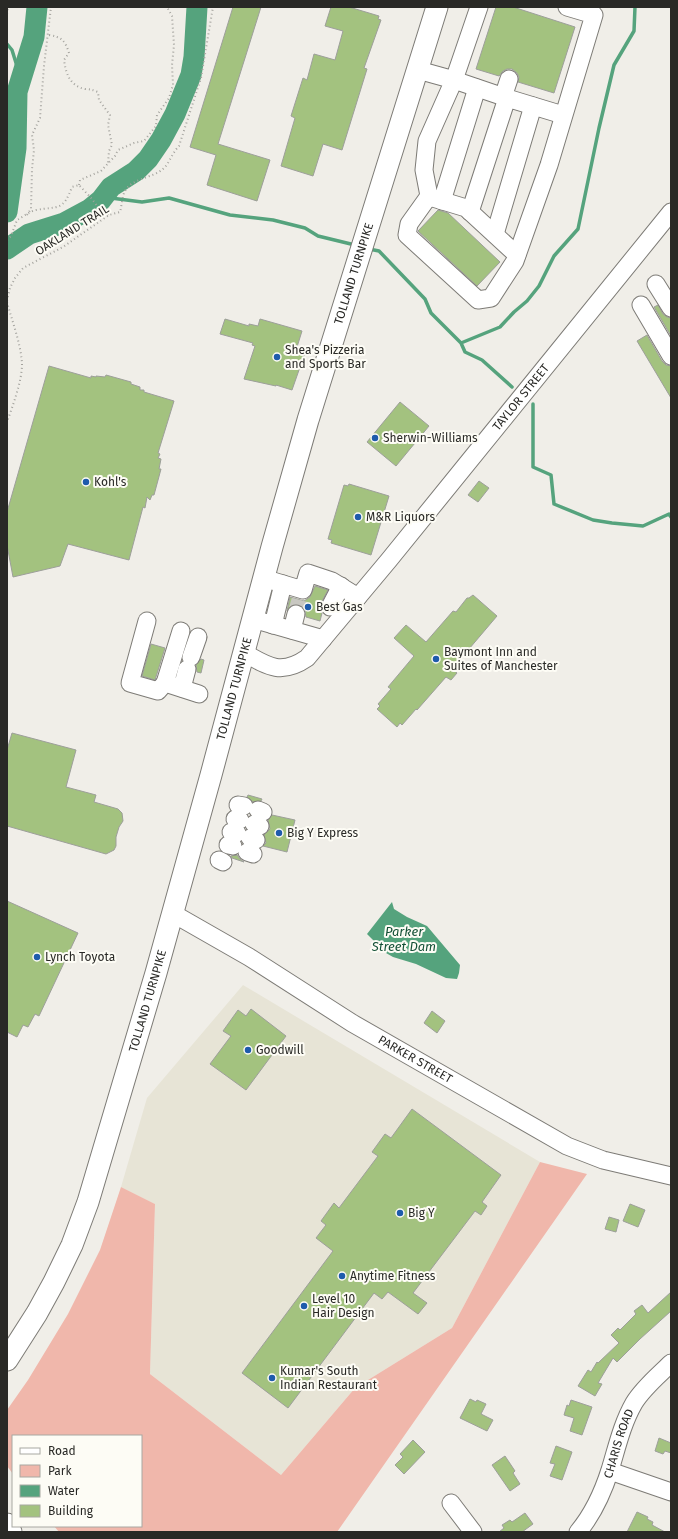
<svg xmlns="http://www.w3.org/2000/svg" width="678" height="1539" viewBox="0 0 678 1539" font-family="'Fira Sans',sans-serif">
<rect width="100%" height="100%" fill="#f0eee8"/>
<path fill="#e7e4d6" d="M243 985 540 1162 452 1328 355 1388 281 1475 150 1374 155 1204 121 1187 147 1098Z"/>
<path fill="#f0b7ab" d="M540 1162 587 1174 337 1532H59L54 1526H141V1436H13V1474L7 1466V1410L28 1380 68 1314 100 1250 121 1187 155 1204 150 1374 281 1475 355 1388 452 1328Z"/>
<path fill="#55a37d" d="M392 902 394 909 407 917 427 926 460 965 459 973 457 979 446 978 416 964 393 957 386 953 367 934Z"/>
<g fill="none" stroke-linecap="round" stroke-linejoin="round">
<path stroke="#55a37d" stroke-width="3.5" d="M7 44 12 50 21 79
M103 197 142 202 169 198 230 215 273 220 305 228 318 236 355 245
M369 249 379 251 425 299 431 313 461 343 500 327 514 312 527 301 539 286 554 256 578 229 599 128 614 65 634 31 635 7
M461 343 465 352 482 360 512 387
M533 404V467L551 475 554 504 593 520 612 523 643 526 669 514 671 517"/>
<path stroke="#55a37d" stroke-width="21" d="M7 212 16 148 17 92 34 37 37 7
M7 249 29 234 64 223 90 209 101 200 111 187 136 171 148 159 161 140 175 114 191 75 194 57 197 7"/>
</g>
<path fill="#a3c27f" stroke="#9d9f9a" d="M233 7H261L218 144 270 160 257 201 207 185 216 155 190 147Z
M331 7H349L379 16 378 19 381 20 364 68 367 69 342 150 323 144 313 176 281 166 295 118 291 116 303 78 307 80 314 54 335 60 343 31 325 26Z
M496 7H513L575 27 554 93 518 82 519 77 517 73 512 69H507L503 71 499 76 476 69Z
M438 210 448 213 500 262 477 286 418 231Z
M658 305 663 314 667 317 671 318V336L654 307Z
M225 319 249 326V324L258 326 260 319 302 331 297 347 306 350 292 390 276 385V386L244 379 255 346 252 345 253 343 220 334Z
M647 335 662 361 666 365 671 366V398L637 341Z
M49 366 91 378V376L96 377V376L105 377 106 375 131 382V384L140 387V390H144V392L174 401 158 453 160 454 158 458 161 459 159 469H161L154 495H152L150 500 147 497 145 508 143 507 129 560 68 544 60 566 13 577 7 545V512Z
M400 402 429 426 396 466 367 442Z
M479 481 489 488 478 502 468 495Z
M349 484 389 496 371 555 331 543 332 540 328 539 344 485 348 486Z
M315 586 328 590 321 603 320 608 322 613 320 621 306 617 305 611 303 607 299 604 293 605 287 611 290 597 304 601 310 597Z
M473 595 497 616 452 669 457 673 451 680 446 677 417 710 416 709 402 725 400 723 397 727 377 709 380 706 378 704 391 689 388 687 414 656 394 638 406 625 426 642 453 611 456 612 467 598H469Z
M151 644 165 648 155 680 142 676Z
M201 659 204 660 201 673 197 672 196 665Z
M12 733 76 750 66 787 96 795 94 802 118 809 122 813 123 821 119 827 116 837V846L114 850 106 854 7 826V750Z
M248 795 262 799 261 801 253 802 247 797Z
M272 815 295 820 287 852 263 846 266 843 264 835 270 829 268 820Z
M237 855 240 859 244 862 232 858 231 856Z
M7 901 78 933 39 1016 35 1014 28 1027 23 1025 17 1037 7 1032Z
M251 1009 286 1036 246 1090 210 1064 231 1036 223 1031 238 1010 246 1016Z
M432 1011 445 1021 437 1033 424 1023Z
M412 1109 501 1175 482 1202 487 1206 481 1215 475 1211 413 1293 427 1303 418 1314 388 1292 382 1299 374 1293 288 1408 242 1373 333 1251 316 1238 326 1225 321 1221 334 1203 339 1208 378 1156 372 1152 385 1134 391 1138Z
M630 1204 645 1210 638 1227 623 1221Z
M609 1217 619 1220 616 1232 605 1229Z
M671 1292V1311L640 1339 617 1362 613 1358 598 1383 602 1384 595 1396 578 1386 588 1370 591 1372 597 1362 598 1363 619 1343 611 1335 618 1328 620 1330 636 1314 634 1311 642 1305 648 1313Z
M470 1399 476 1402 477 1400 486 1404 481 1414 493 1420 487 1431 460 1418Z
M571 1400 592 1407 582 1435 570 1431 574 1418 564 1415 567 1405 569 1406Z
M659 1438 671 1443V1453L665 1451 663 1454 655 1451Z
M413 1440 425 1452 404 1474 395 1465 403 1457 400 1454Z
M556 1446 572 1452 562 1480 550 1476 555 1464 550 1463Z
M505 1456 515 1471 513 1473 520 1484 510 1491 492 1465Z
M637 1512 648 1517 647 1519 653 1522 652 1525 665 1532H627Z
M525 1513 533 1524 522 1532H499L504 1528 502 1525 510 1520 512 1522Z"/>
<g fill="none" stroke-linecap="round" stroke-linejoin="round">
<path stroke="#c8c7c1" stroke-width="17" stroke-dasharray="17 8" stroke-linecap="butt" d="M296 614 300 600"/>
<defs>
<g id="minor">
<path d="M479 7 454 80 507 98"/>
<path d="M418 70 454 80 427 141 424 170 429 196 409 224 407 235 478 300 491 298 515 261 549 165 594 15 567 7"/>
<path d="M503 97 509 79"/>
<path d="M433 198 466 208 517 255"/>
<path d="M442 201 477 88"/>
<path d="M470 212 507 98 563 115"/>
<path d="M495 234 533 106"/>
<path d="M656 284 671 308"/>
<path d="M641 305 671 356"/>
<path d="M263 578 303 590 308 573 332 581 358 597"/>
<path d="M330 607 341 586"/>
<path d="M253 619 323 639"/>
<path d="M147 621 130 683 158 691 165 683 199 694"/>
<path d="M273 625 283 584"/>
<path d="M292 630 296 614"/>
<path id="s1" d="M243 652C267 666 281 676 307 658L389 560 671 212"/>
<path d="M191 657 198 637"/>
<path d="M165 683 181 631"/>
<path d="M182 688 187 669"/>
<path d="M238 805 244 806"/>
<path d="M258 810 263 812"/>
<path d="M235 819 240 820"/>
<path d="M254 824 260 826"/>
<path d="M231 832 237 833"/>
<path d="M250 838 256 840"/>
<path d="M228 845 233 846"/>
<path d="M247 852 253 854"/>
<path d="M219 860 223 862"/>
<path id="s2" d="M172 913 249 957 352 1023 567 1146 603 1160 671 1176"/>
<path d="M610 1471 671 1492"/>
<path d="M451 1503 473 1532"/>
<path id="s3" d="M578 1532C593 1514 603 1492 610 1470 617 1447 622 1424 634 1403 643 1388 659 1375 671 1363"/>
</g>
<g id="major">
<path id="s4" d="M7 1360 37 1313 54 1282 72 1245 88 1202 156 973 211 775 272 547 308 420 437 7"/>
<path d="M7 1524 11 1532"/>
</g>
</defs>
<use href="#minor" stroke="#7d7b76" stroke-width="19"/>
<use href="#major" stroke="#7d7b76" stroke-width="23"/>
<path stroke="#a4a39e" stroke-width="2" stroke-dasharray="1 3" stroke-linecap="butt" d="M7 14 8 7
M49 35C61 37 65 40 69 53L64 60C66 74 70 86 85 89 90 89 93 90 98 92L99 100 110 115 108 125 112 145 109 151 108 163
M79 185 80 180 101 171 115 156 118 150 134 143 144 141 156 126 157 115 169 98 173 85 172 65 174 45 172 16 167 7
M27 215 31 209 32 169 34 150 32 135 40 118 44 66 51 7
M7 240 11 236 17 220C23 217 30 211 36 210 59 206 63 211 72 187L79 185 92 199 101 211 109 215
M7 301 10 288 15 278 23 268 63 247 109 215 120 212C122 205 122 196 125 191 132 178 153 178 163 169 169 164 172 153 179 146L201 78 213 7
M7 302C12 321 21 344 22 364 22 381 13 405 7 422"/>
<use href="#minor" stroke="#fff" stroke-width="17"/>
<use href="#major" stroke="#fff" stroke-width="21"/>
</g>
<g fill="#1e5bac" stroke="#fdfcf5" stroke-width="1.5">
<circle cx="277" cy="357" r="4"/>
<circle cx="375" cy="438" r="4"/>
<circle cx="86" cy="482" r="4"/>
<circle cx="358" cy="517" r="4"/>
<circle cx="308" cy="607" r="4"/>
<circle cx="436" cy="659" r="4"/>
<circle cx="279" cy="833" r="4"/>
<circle cx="37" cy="957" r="4"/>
<circle cx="248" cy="1050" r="4"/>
<circle cx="400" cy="1213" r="4"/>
<circle cx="342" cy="1276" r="4"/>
<circle cx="304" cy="1306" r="4"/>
<circle cx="272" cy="1378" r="4"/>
</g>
<g text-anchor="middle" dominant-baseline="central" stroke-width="4" stroke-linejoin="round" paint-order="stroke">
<g font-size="12" fill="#292926" stroke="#fdfcf5">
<text transform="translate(72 230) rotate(-32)">OAKLAND TRAIL</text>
<text stroke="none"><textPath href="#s4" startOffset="1144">TOLLAND TURNPIKE</textPath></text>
<text stroke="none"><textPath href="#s1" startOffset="407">TAYLOR STREET</textPath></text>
<text stroke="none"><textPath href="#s4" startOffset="712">TOLLAND TURNPIKE</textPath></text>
<text stroke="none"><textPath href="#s4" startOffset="388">TOLLAND TURNPIKE</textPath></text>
<text stroke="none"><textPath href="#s2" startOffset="284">PARKER STREET</textPath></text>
<text stroke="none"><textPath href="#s3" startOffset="98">CHARIS ROAD</textPath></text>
</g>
<g font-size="12" fill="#292926" stroke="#fdfcf5" text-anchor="start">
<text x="285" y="350">Shea's Pizzeria<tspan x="285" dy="14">and Sports Bar</tspan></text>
<text x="383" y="438">Sherwin-Williams</text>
<text x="94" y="482">Kohl's</text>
<text x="366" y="517">M&amp;R Liquors</text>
<text x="316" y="607">Best Gas</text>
<text x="444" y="652">Baymont Inn and<tspan x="444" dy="14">Suites of Manchester</tspan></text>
<text x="287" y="833">Big Y Express</text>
<text x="45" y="957">Lynch Toyota</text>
<text x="256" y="1050">Goodwill</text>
<text x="408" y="1213">Big Y</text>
<text x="350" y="1276">Anytime Fitness</text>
<text x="312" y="1299">Level 10<tspan x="312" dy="14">Hair Design</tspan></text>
<text x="280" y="1371">Kumar's South<tspan x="280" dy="14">Indian Restaurant</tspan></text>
</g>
<g font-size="13" font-style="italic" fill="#145137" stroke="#fdfcf5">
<text x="404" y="931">Parker<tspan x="404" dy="15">Street Dam</tspan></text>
</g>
</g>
<rect width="678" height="1539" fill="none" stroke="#292926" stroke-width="16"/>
<rect x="12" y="1435" width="130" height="92" fill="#fdfcf5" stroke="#a8a8a2"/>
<rect x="20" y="1448" width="20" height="6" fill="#ffffff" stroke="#a8a8a2"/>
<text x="48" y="1455" font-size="12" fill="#292926">Road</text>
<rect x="20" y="1465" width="20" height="12" fill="#f0b7ab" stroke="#a8a8a2"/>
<text x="48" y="1475" font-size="12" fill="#292926">Park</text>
<rect x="20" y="1485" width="20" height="12" fill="#55a37d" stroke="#a8a8a2"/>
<text x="48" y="1495" font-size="12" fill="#292926">Water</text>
<rect x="20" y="1505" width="20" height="12" fill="#a3c27f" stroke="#a8a8a2"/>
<text x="48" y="1515" font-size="12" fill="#292926">Building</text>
</svg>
